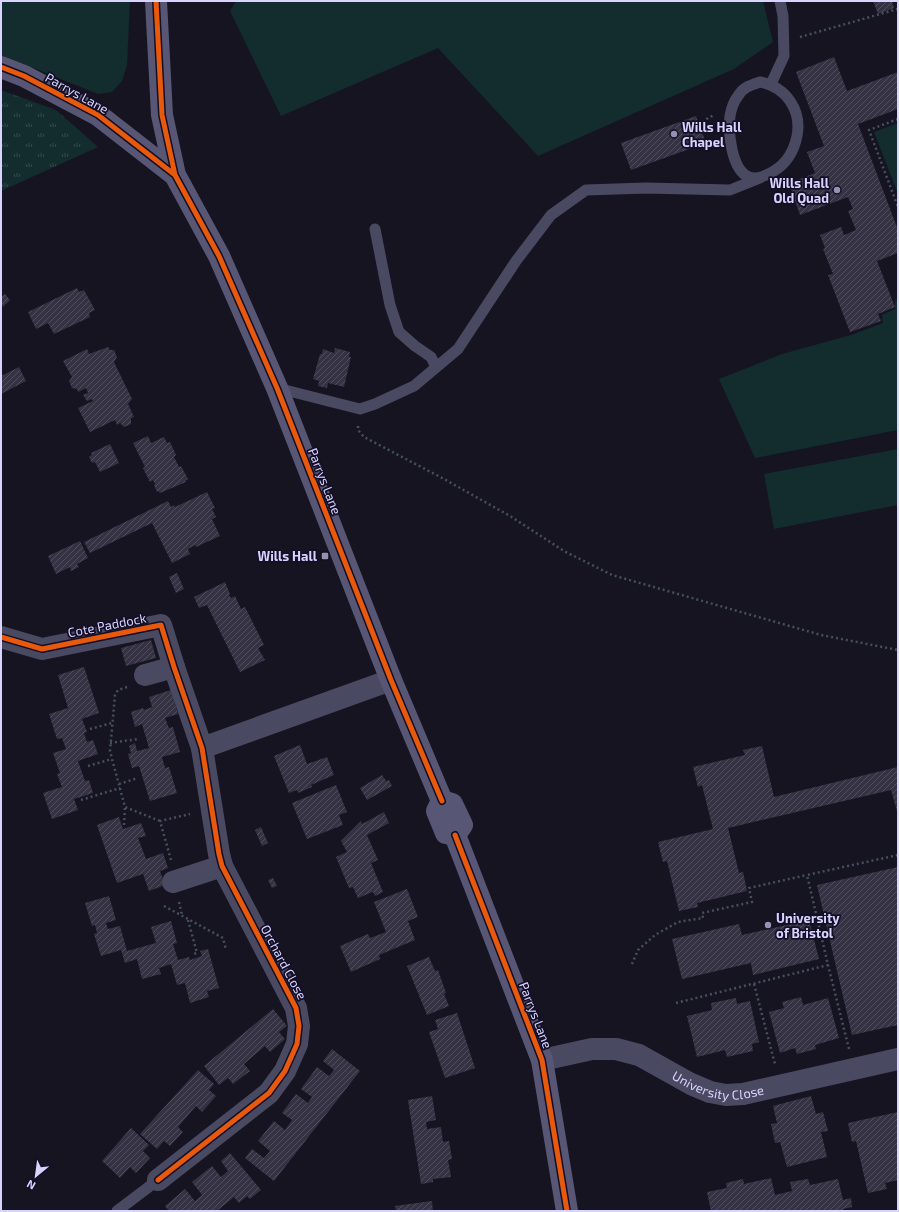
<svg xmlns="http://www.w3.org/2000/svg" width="899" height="1212" viewBox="0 0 899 1212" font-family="'Exo 2',sans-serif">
<defs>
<pattern id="park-tufts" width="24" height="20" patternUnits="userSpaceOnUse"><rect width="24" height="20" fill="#132c2d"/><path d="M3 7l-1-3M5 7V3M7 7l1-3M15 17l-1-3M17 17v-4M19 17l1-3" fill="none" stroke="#354a4c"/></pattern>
<pattern id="building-hatch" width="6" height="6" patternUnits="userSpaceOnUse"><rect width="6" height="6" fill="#343243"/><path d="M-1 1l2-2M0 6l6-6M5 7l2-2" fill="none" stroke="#514f5f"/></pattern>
</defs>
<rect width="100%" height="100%" fill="#161421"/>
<path fill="#132c2d" d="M1 1H130L127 65 122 81 112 92 98 94 1 55Z
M236 1H763L773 42 734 69 538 156 438 48 281 116 230 11Z
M898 123V194L874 132Z
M898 299V430L755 458 719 379 782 354 851 335 883 323 882 315 895 309V300Z
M898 449V505L774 529 764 474Z"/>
<path fill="url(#park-tufts)" d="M1 90 56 110 98 147 1 191Z"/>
<path fill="url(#building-hatch)" d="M873 1H892L894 8 878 14Z
M834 57 847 91 898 72V109L858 124 898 230V253L877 261 895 307 878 314 881 321 850 332 828 275 833 274 823 249 825 248 820 235 841 227 844 235 856 230 848 211 853 209 848 197 800 215 789 183 815 173 807 152 824 146 796 72Z
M696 116 706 143 631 170 621 143Z
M77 288 79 292 84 290 95 310 89 313 90 317 54 334 48 323 36 329 28 312Z
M5 294 10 300 3 307 1 304V297Z
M108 347 110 350H114L117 357 114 362 132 399 128 404 134 417 131 418V424L124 427 120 423 117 425 115 420 90 432 78 408 93 401 92 399 87 401 83 395 88 393 86 388 78 392 77 389 72 388 69 381 72 377 63 361 87 349 89 354Z
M335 348 350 352 349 357H351L344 387 328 383 327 388 318 386 319 381 313 379 320 354H322L323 349 334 353Z
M19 367 26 381 1 394V376Z
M148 436 151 443 164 437 167 443 170 442 176 455 174 457 179 467 181 466 188 479 185 481 186 482 160 493 158 491 157 492 154 485 155 484 153 480 150 482 143 468 145 467 133 443Z
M110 444 119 463 100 472 95 462 92 463 89 457 92 455 91 453Z
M207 492 215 508 212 509 216 517 212 519 220 536 196 547 195 545 188 549 190 554 172 563 152 523 90 553 84 542 168 501 171 507 174 505 175 507Z
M80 541 88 558 77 564 79 567 71 571 70 567 56 574 48 556Z
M177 573 184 589 176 593 169 577Z
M225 582 230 594 229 595 231 598 235 596 241 609 245 607 264 645 258 648 265 660 240 672 207 605 199 608 194 597Z
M151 640 156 658 126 666 121 648Z
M84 667 99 713 82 719 87 732 84 733 87 742 93 740 98 754 78 761 85 781 89 780 93 793 74 799 78 810 52 819 43 793 62 787 57 774 60 773 53 753 66 749 62 738 57 739 49 714 68 708 58 675Z
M171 690 178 714 165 718 169 728 173 727 180 752 162 757 165 768 169 767 177 793 150 801 139 766 132 768 128 754 131 753 129 746 135 743 137 751 149 748 142 724 135 727 131 712 143 708 144 710 152 707 149 697Z
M300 745 307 764 327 757 334 775 311 785 312 787 298 793 297 790 289 793 274 756Z
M762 746 774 797 898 767V815L891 790 728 828 739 873 743 872 747 891 697 903 698 907 679 911 667 861 663 862 658 842 713 829 702 785 698 787 693 767 745 755 743 750Z
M382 775 386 781 389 780 392 786 367 800 360 788Z
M336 785 347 812 339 815 343 825 307 839 292 803Z
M384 812 389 823 367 835 378 860 371 863 383 892 375 896 373 892 358 898 353 887 349 888 336 857 347 852 341 841 361 821 362 824Z
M119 817 123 829 141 823 146 836 138 838 146 859 163 853 168 868 160 871 165 885 149 891 143 874 117 883 97 825Z
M261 827 268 843 262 846 255 830Z
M898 867V1025L852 1035 817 885Z
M273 878 277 886 272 888 268 880Z
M407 889 418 917 408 921 415 940 379 955 380 959 351 972 340 946 368 934 370 938 386 932 374 902Z
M109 896 116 920 106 923 108 929 120 926 127 951 156 943 151 927 171 921 177 943 173 944 178 960 189 957 190 960 202 956 200 951 208 949 219 988 207 991 209 997 190 1003 185 983 177 985 171 964 159 968 161 974 142 979 137 959 125 963 121 950 101 956 94 934 97 933 95 925 92 926 85 903Z
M809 920 819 959 753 975 751 963 682 979 672 939 739 924 742 935Z
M429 957 435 971 438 970 446 993 444 994 449 1006 427 1015 407 966Z
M801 997 803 1005 828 998 839 1038 815 1045 816 1049 797 1054 795 1048 780 1053 769 1012 784 1008 782 1002Z
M736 998 737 1004 750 1001 759 1042 752 1044 753 1051 727 1057 725 1050 697 1057 687 1016 712 1010 711 1003Z
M273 1009 287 1026 279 1032 285 1039 270 1052 265 1046 244 1064 250 1071 233 1084 228 1078 219 1085 204 1066Z
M457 1013 475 1068 445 1078 429 1032 438 1029 435 1020Z
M332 1049 360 1071 274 1181 245 1158 252 1149 264 1158 270 1151 258 1141 274 1121 285 1130 292 1120 282 1113 296 1094 308 1103 312 1097 301 1089 317 1067 329 1076 334 1070 323 1061Z
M198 1070 214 1084 209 1090 216 1096 202 1112 196 1106 178 1127 183 1132 170 1146 164 1141 157 1149 140 1134Z
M432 1096 436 1120 426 1122 427 1129 441 1127 443 1142 449 1141 452 1159 448 1160 451 1177 433 1179V1182L421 1184 408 1100Z
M811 1096 816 1114 823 1112 828 1131 821 1132 827 1157 787 1167 780 1142 775 1143 771 1124 777 1123 773 1106Z
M898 1112V1180L885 1183 887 1189 868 1193 856 1141 852 1142 848 1123Z
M131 1128 149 1145 143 1151 150 1158 136 1173 130 1167 120 1178 102 1161Z
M230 1153 261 1190 250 1199 247 1196 239 1203 234 1197 217 1211H169L165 1206 185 1189 195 1201 202 1195 192 1182 212 1166 221 1177 228 1171 221 1161Z
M771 1178 775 1195 792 1191 790 1182 808 1179 810 1185 838 1179 843 1200 851 1198 852 1207 843 1209V1211H711L707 1192 727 1188 726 1183 743 1179 744 1184Z
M432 1201 433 1211H396L395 1206Z"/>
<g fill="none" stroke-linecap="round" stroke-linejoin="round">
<path stroke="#44505f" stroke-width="2.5" stroke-dasharray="2 3" stroke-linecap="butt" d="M800 37 898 9
M898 119 869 130 898 207
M713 132 699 125 708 118 714 115
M358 426V430L364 437 444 479 510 516 564 551 612 575 821 635 898 650
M127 687 118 690 115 695 110 751 112 759 125 807 160 821
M90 729 112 723
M110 743 138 739
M88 766 112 759
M119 784 138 778
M81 800 120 788
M124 825 125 807
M171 860 160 821 190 814
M179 902 182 915
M164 906 223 938 226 950
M188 920 197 953 193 954
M632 964 638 950 655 935 678 922 703 918 702 913 752 902 749 888 807 875
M754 984 775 1064
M676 1003 828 965
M849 1049 828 965 807 875 898 855"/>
<path stroke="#4a4962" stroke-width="11" d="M760 82C786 87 802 110 797 136 794 151 787 163 774 171 767 175 758 180 749 177 731 170 728 131 730 116 731 110 734 101 738 96 743 87 751 85 760 82Z
M771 84 784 56 783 16 780 1
M375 229 390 305 399 332 415 346 431 357 436 367
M277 388 360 409 375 404 414 386 458 349 516 261 551 215 586 190 646 188 730 190 760 178
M117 1211 158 1180"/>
<g stroke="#4a4962" stroke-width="22">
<path d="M1 637 42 649 161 625 174 667 202 748 219 854 222 866 296 1008 299 1026 297 1044 285 1071 269 1093 158 1180"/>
<path d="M145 675 174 667"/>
<path d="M202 748 391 680"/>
<path d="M173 882 222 866"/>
<path id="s1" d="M542 1060 592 1049H616L639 1055 691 1084 710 1092 726 1095 743 1094 898 1059"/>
</g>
<path stroke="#575674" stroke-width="22" d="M156 1 162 115 175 175 219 256 277 388 391 680 442 801
M1 67 24 76 98 115 175 175
M442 801 452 804 462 825 455 835
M442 801 437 811 446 833 455 835
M455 835 542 1060 567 1211"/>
<defs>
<path id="cycleway" d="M156 1 162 115 175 175 219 256 277 388 391 680 442 801
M1 67 24 76 98 115 175 175
M1 637 42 649 161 625 174 667 202 748 219 854 222 866 296 1008 299 1026 297 1044 285 1071 269 1093 158 1180
M455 835 542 1060 567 1211"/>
</defs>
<use href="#cycleway" stroke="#130f26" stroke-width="8"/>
<use href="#cycleway" stroke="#e8590c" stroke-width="5"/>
</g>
<g fill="#9591b1" stroke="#130f26" stroke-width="1.5">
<circle cx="674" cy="134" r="4"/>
<circle cx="837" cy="190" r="4"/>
<rect x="321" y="552" width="8" height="8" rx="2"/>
<circle cx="768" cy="925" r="4"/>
</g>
<g text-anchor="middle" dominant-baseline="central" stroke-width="3.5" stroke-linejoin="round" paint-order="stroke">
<g font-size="13" fill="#d9d4ff" stroke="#130f26">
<text transform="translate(77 93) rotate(29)">Parrys Lane</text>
<text transform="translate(325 481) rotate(69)">Parrys Lane</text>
<text transform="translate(107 625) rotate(-11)">Cote Paddock</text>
<text transform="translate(284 962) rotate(62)">Orchard Close</text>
<text transform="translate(536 1015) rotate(69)">Parrys Lane</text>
<text stroke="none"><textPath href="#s1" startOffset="186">University Close</textPath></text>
</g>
<g font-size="13" font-weight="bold" fill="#d9d4ff" stroke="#130f26" text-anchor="start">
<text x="682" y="127">Wills Hall<tspan x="682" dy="15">Chapel</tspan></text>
<text x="829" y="183" text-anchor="end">Wills Hall<tspan x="829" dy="15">Old Quad</tspan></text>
<text x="317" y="556" text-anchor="end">Wills Hall</text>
<text x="776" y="918">University<tspan x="776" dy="15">of Bristol</tspan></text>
</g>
</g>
<rect width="899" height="1212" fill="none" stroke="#d9d4ff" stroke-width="4"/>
<g transform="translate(36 1176) rotate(209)" stroke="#130f26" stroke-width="3" paint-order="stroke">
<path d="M0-3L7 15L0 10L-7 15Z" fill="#d9d4ff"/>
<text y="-6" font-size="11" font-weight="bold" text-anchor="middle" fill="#d9d4ff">N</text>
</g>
</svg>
